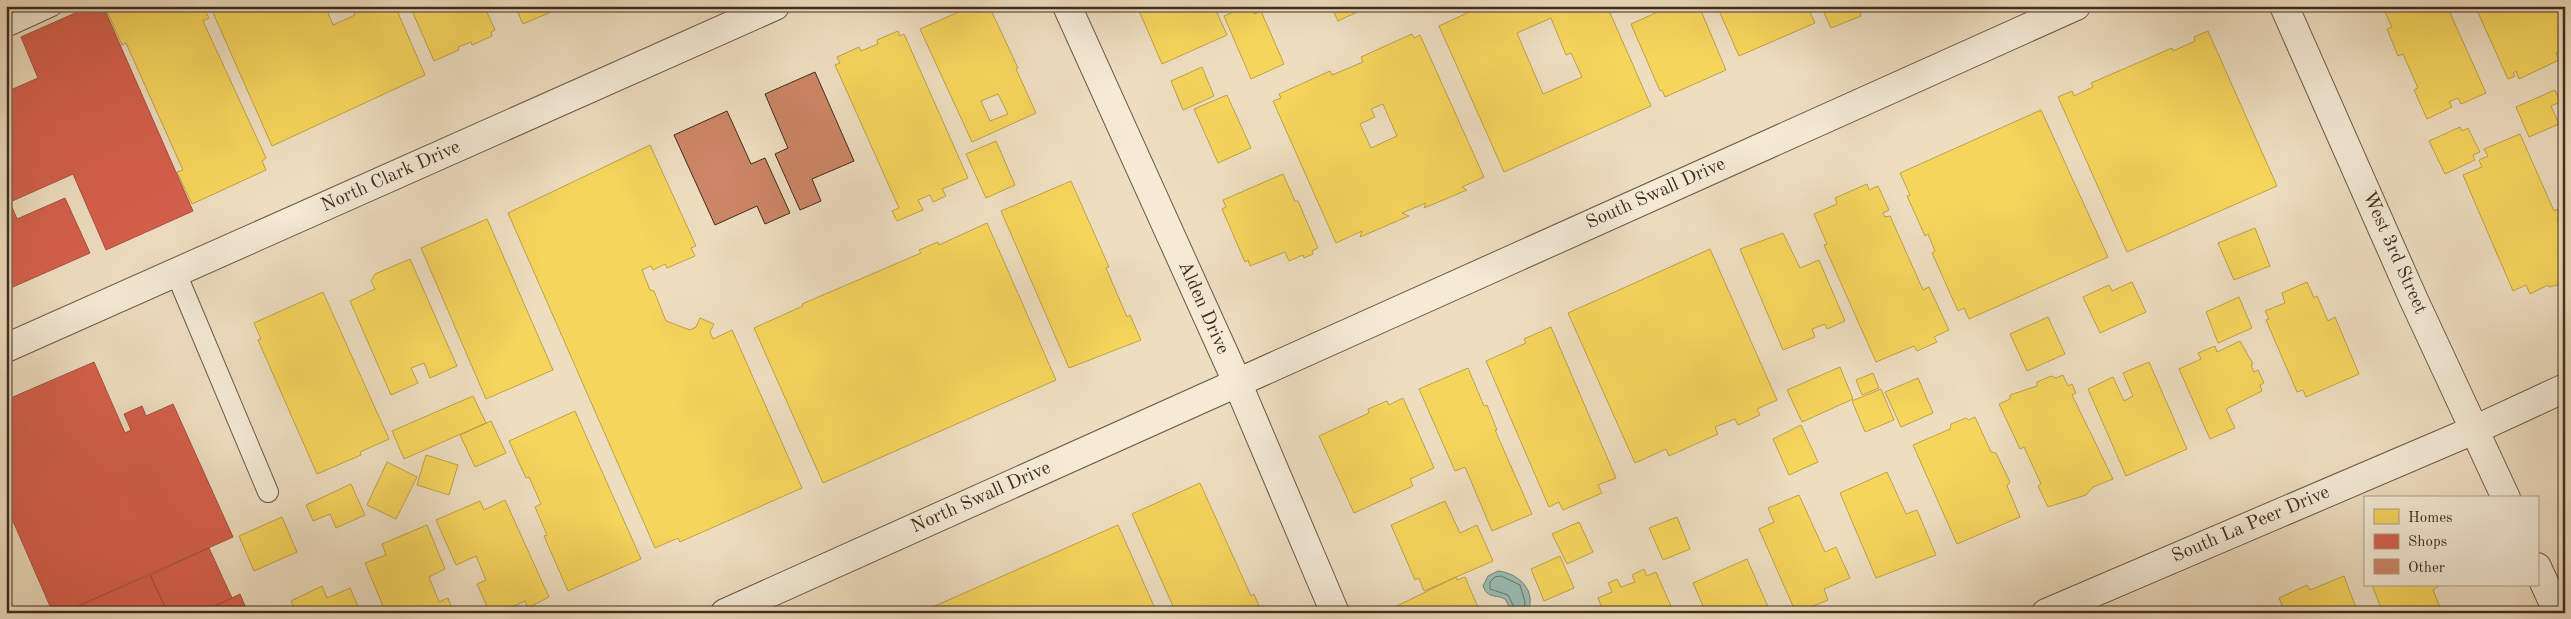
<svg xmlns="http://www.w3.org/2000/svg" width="2571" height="619" viewBox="0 0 2571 619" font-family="'Old Standard TT',serif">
<rect width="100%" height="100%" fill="#eedec0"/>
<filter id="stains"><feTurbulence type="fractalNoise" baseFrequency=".004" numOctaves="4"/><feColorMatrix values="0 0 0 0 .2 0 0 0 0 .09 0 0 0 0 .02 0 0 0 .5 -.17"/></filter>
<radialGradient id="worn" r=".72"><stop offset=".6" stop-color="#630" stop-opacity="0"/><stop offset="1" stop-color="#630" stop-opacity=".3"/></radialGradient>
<path fill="#99bcb3" stroke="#758277" d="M1498 571C1519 573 1538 592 1527 613H1513L1505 599C1495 594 1488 599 1483 586L1488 576Z"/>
<path fill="#f6d55c" stroke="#bfa249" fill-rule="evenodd" d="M203 6 209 18 203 21 266 158 262 161 266 170 192 204 177 172 183 170 126 43 122 45 105 7Z
M210 6H325L333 25 355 15 353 11 363 6 367 9 374 6H395L425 75 272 146Z
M410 6H484L495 30 491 32 492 36 472 45 471 42 458 47 459 50 434 61Z
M515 6H570L563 7 523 24Z
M972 6H989L1018 68 1016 69 1036 113 972 142 920 29ZM998 94 1008 114 990 121 981 101Z
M1137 6H1214L1227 35 1162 64Z
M1247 6H1251L1254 14 1261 11 1284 64 1251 79 1224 16Z
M1331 6H1370L1338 21Z
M1482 6H1607L1651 106 1504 172 1439 26ZM1551 18 1566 55 1571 53 1582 77 1543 94 1517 33Z
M1699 6 1726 70 1665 97 1662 90 1660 91 1631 24 1671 6Z
M1717 6H1807L1815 23 1739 56Z
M1821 6H1875L1860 13 1861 16 1831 28Z
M2377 6H2447L2486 93 2461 104 2458 98 2449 102 2452 107 2427 119 2414 90 2418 88 2403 54 2398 56 2387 29 2392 27 2384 10 2380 12Z
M2475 6H2565V50L2556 53 2559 60 2519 79 2516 71 2513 73 2515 76 2508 79Z
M898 31 900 36 904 34 968 178 942 189 946 196 933 202 930 195 918 200 923 210 897 221 892 211 899 208 835 65 840 63 837 57 859 47 861 51 878 44 877 40Z
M2208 31 2277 186 2127 252 2058 97 2072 91 2074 96 2093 87 2091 83 2172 48 2173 51 2195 41 2194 37Z
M1412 34 1414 38 1420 35 1484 177 1462 187 1467 190 1424 208 1426 203 1402 213 1409 216 1360 237 1362 231 1336 243 1273 101 1281 98 1279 94 1330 71 1332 75 1363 62 1361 57ZM1383 104 1397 136 1371 148 1360 124 1375 117 1371 109Z
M1202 67 1214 96 1183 110 1171 81Z
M2555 90 2560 102 2551 106 2559 124 2529 137 2516 107Z
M1227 95 1251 148 1218 163 1194 109Z
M2041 110 2108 257 1969 319 1964 308 1958 311 1932 253 1935 251 1928 234 1925 236 1907 196 1910 195 1900 173Z
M2460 127 2462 131 2468 128 2480 152 2473 155 2475 160 2445 174 2429 141Z
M2520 134 2554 211 2557 209 2561 217 2557 218 2565 236V283L2549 287 2548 285 2530 294 2526 285 2513 291 2463 175 2482 167 2479 160 2488 156 2484 149Z
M996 141 1015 185 986 198 966 154Z
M650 145 696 246 691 248 695 256 667 268 665 264 653 270 651 266 642 270 650 290 654 291 666 321 690 330 696 327 700 318 714 324 710 332 713 339 732 330 802 488 680 542 678 538 655 548 508 213Z
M1283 174 1295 201H1298L1318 248 1312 251 1313 254 1304 258 1303 255 1289 261 1285 252 1250 266 1248 260 1245 262 1222 209 1226 207 1223 200Z
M1071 181 1109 267 1106 268 1127 317 1130 315 1141 340 1069 368 1001 211Z
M1867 184 1869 190 1878 186 1889 210 1883 213 1885 217 1890 216 1923 290 1929 287 1949 330 1934 337 1937 342 1917 351 1914 346 1876 362 1824 245 1827 244 1814 214 1837 204 1835 198Z
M487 219 553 370 486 399 421 248Z
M987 223 1056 380 823 483 754 328 803 306 802 304 921 253 919 250 938 242 939 245Z
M2255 228 2270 266 2234 280 2218 243Z
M1783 233 1800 268 1819 260 1845 321 1827 329 1825 324 1812 329 1815 337 1783 350 1740 249Z
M1710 249 1777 400 1757 409 1760 415 1738 425 1735 419 1715 427 1718 434 1669 456 1666 449 1635 463 1568 313Z
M410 259 457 366 430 378 424 363 411 368 418 383 391 395 350 301 375 289 371 281 375 274Z
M2132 282 2146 312 2100 333 2083 297 2109 285 2112 291Z
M2307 282 2314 298 2317 296 2328 321 2335 317 2359 374 2306 397 2303 390 2297 392 2266 320 2269 319 2265 311 2285 303 2282 293Z
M323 292 389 439 360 452 361 455 317 474 258 340 261 339 254 323Z
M2239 297 2252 328 2218 343 2206 312Z
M2048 317 2065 354 2027 371 2010 334Z
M1551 327 1616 478 1598 485 1602 493 1563 510 1559 502 1549 507 1486 361 1526 343 1524 339Z
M2240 341 2253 364 2251 365 2254 372 2258 370 2264 383 2260 385 2262 391 2226 409 2235 428 2210 439 2179 369 2201 359 2198 353 2215 346 2217 352Z
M2149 362 2187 449 2126 476 2088 389 2113 377 2124 401 2133 396 2123 373Z
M1840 367 1853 399 1802 422 1787 390Z
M1468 368 1484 406 1487 405 1497 430H1495L1532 514 1492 531 1465 467 1455 471 1419 389Z
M1873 373 1879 388 1862 395 1856 380Z
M2063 375 2068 386 2072 384 2076 393 2072 395 2113 479 2093 487 2086 495 2048 507 2038 486 2041 484 2024 447 2020 449 1999 404 2010 399V395L2037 386V382L2051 376 2056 378Z
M1918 378 1933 413 1901 427 1885 392Z
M1881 389 1894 420 1865 432 1852 401Z
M473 396 486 423 404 459 392 431Z
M1403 398 1434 468 1410 479 1413 486 1354 513 1319 436 1369 413 1368 409 1387 401 1389 405Z
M575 411 641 559 568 591 544 536 547 535 535 507 541 504 529 477 526 478 509 441Z
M1975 417 1991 452 1996 453 2010 482 2007 486 2020 517 1957 544 1913 445 1950 429 1951 424 1966 418 1969 420Z
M491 421 506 453 475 467 460 435Z
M1801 425 1818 462 1789 475 1773 439Z
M426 455 458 465 449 495 417 485Z
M387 462 417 477 396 519 367 505Z
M1887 472 1906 514 1917 510 1936 555 1876 578 1840 493Z
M1200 483 1251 596 1254 594 1262 613H1176L1132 514Z
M351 484 365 515 336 528 330 514 313 521 306 505Z
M1799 495 1825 552 1836 547 1850 578 1824 589 1828 600 1796 613 1759 529 1774 522 1768 508Z
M505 500 549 597 528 608 525 601 499 613H490L477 584 486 580 476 556 456 565 436 520 480 501 484 510Z
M1445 501 1460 533 1477 525 1493 561 1424 591 1419 578 1415 580 1391 525Z
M282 517 297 552 254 571 239 536Z
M1677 517 1690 549 1663 560 1649 528Z
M1579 522 1593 552 1567 564 1552 534Z
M427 525 445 569 429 577 439 602 448 598 454 613H386L365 563 386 555 382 544Z
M1118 525 1157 613H919Z
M1560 556 1574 588 1544 601 1531 569Z
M1747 559 1769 609 1774 607 1776 613H1706L1693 583Z
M1644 569 1647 576 1656 572 1674 613H1604L1598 598 1612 592 1608 583 1617 579 1621 587 1635 582 1632 575Z
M2344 576 2358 613H2285L2279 598 2307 585 2310 590Z
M1456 577 1457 580 1465 577 1480 612 1397 613 1395 607Z
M2372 585H2440L2433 590 2442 612 2383 613Z
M322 586 327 598 350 588 361 613H296L291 601Z"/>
<path fill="#d6604d" stroke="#a9503f" d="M91 6H103L193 211 106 250 73 174 10 202 17 219 65 198 90 253 6 290V92L38 78 21 37Z
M94 362 125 433 131 430 124 414 142 406 146 416 173 404 233 537 62 613H53L6 505V400Z
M209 548 232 598 199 613H168L150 575Z
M150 575 168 613H62Z
M240 594 248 613H199L232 598Z"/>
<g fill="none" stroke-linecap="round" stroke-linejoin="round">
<path stroke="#6c7468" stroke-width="1" d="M1517 613 1508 595 1490 589V582L1495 577 1501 576 1520 585 1525 602 1523 613"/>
</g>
<path fill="#cd8667" stroke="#3f2c1e" d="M815 72 854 161 812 179 821 201 800 210 775 154 788 148 765 94Z
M727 111 751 164 765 158 790 213 765 224 757 206 715 225 674 135Z"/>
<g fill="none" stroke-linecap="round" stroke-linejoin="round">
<defs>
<path id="service" d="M6 27 52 6
M176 273 268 492"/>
<path id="minor" d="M1067 6 1237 382 1335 613
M6 348 775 6
M725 613 2076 6
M2046 613 2474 430 2565 388"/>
<path id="tertiary" d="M2284 6 2413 298 2506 498
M2537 567 2558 613"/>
</defs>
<use href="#service" stroke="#6b5846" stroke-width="22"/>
<use href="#minor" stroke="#6b5846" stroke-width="30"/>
<use href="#tertiary" stroke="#6b5846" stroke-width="30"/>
<use href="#service" stroke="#f4ead6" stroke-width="20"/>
<use href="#minor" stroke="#f4ead6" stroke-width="28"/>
<use href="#tertiary" stroke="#f4ead6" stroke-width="28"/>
</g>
<g text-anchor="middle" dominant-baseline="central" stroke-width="5" stroke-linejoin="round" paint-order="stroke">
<g font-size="19" fill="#3f2c1e" stroke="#f4ead6">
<text transform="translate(391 177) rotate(-24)">North Clark Drive</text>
<text transform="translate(1656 194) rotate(-24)">South Swall Drive</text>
<text transform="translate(2394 253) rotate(66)">West 3rd Street</text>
<text transform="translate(1203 308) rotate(66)">Alden Drive</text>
<text transform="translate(981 498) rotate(-24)">North Swall Drive</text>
<text transform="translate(2251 525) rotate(-23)">South La Peer Drive</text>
</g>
</g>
<rect width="2571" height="619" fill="none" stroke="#eedec0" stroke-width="25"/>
<rect x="8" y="8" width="2556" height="604" fill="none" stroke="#3f2c1e" stroke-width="2.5"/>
<rect x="12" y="12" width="2546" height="594" fill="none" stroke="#3f2c1e"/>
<rect x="2364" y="496" width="175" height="90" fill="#f4ead6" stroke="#ac9e8c"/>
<rect x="2374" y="509" width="25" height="15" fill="#f6d55c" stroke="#ac9e8c"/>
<text x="2408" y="522" font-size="15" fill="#3f2c1e">Homes</text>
<rect x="2374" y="534" width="25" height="15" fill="#d6604d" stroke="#ac9e8c"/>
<text x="2408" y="546" font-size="15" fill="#3f2c1e">Shops</text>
<rect x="2374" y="559" width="25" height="15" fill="#cd8667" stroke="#ac9e8c"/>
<text x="2408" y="572" font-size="15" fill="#3f2c1e">Other</text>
<rect width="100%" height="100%" filter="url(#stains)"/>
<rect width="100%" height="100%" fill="url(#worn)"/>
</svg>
